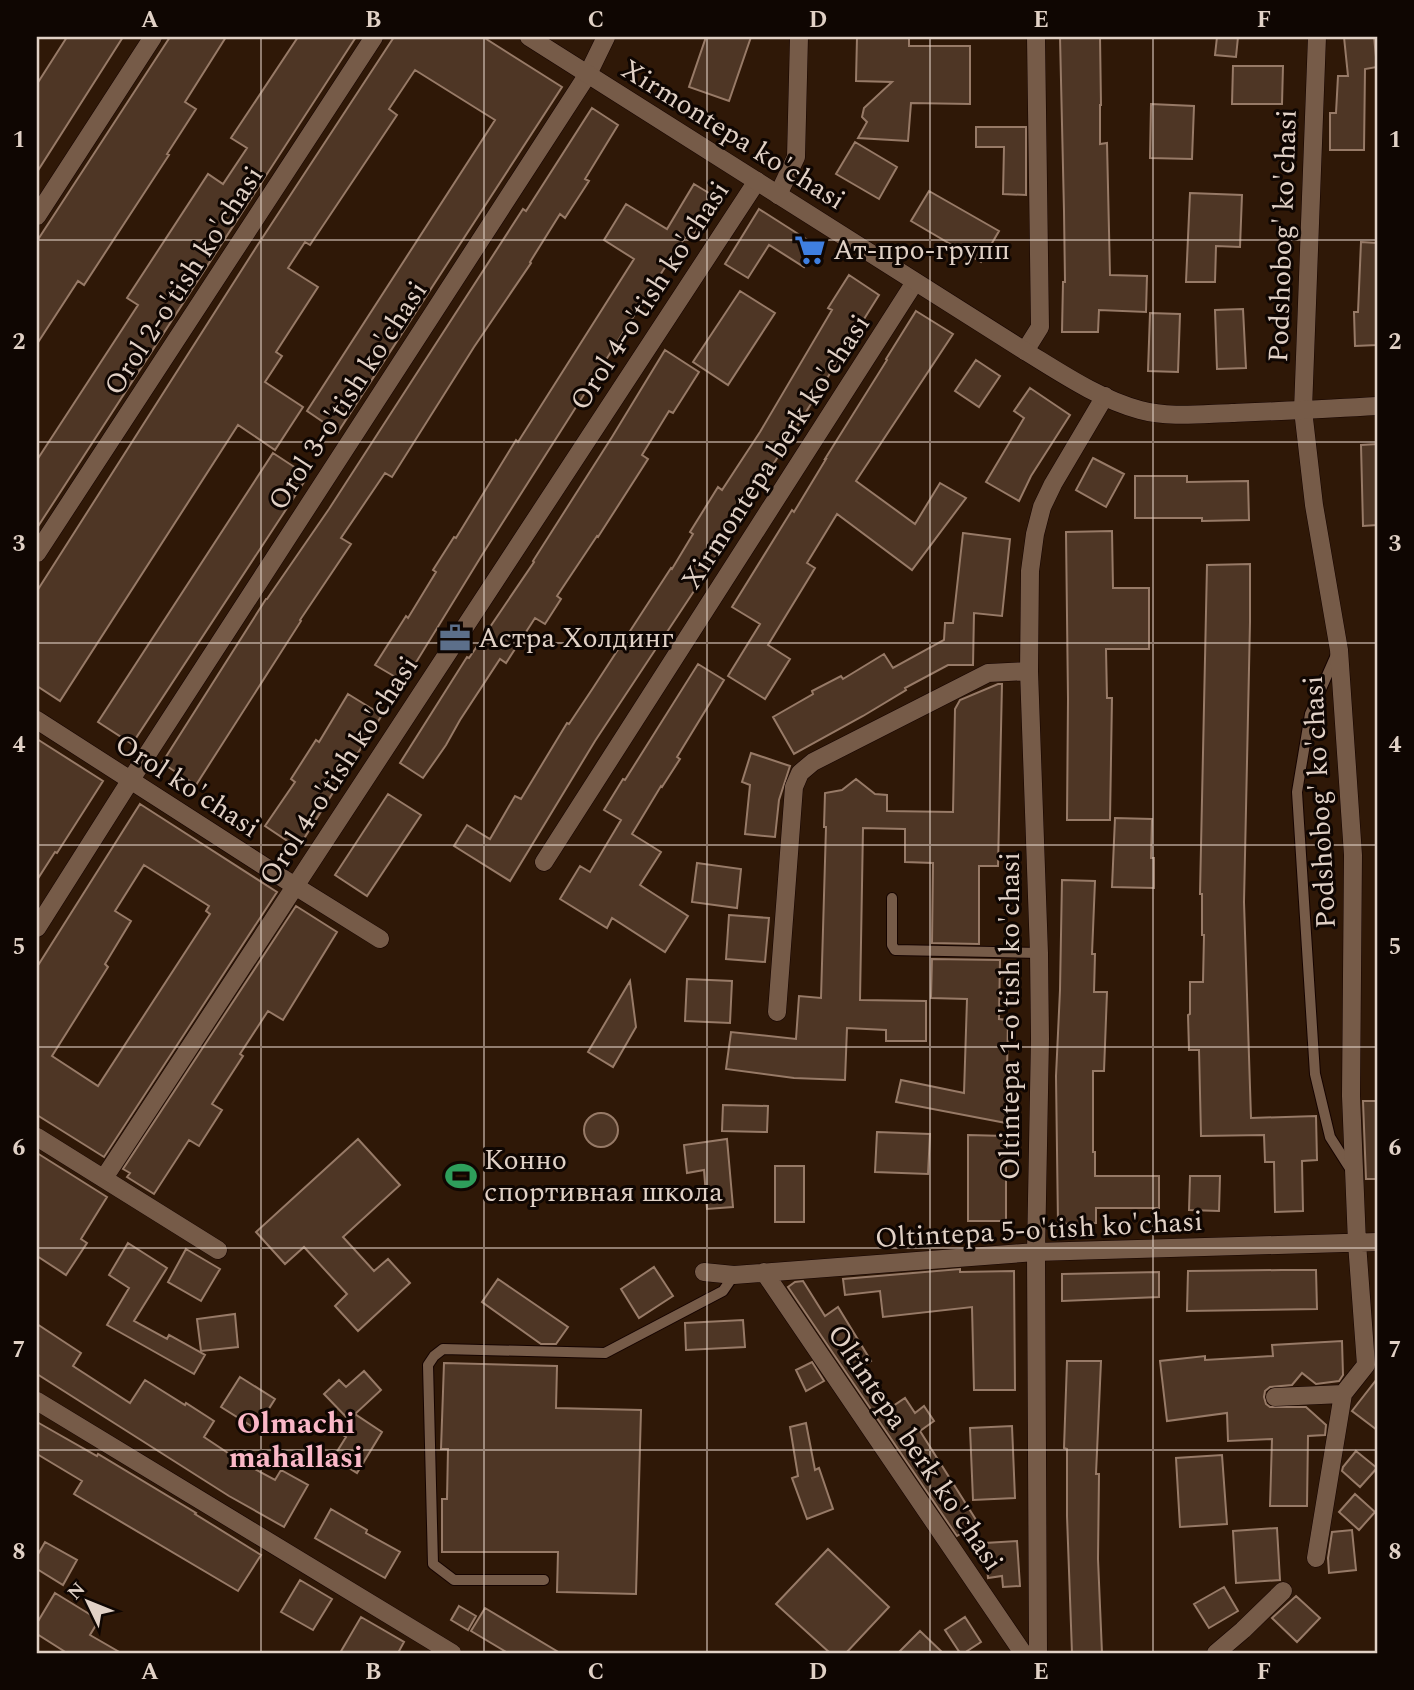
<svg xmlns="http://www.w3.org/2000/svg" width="1414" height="1690" viewBox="0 0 1414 1690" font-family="Spectral,serif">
<rect width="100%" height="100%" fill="#2f1807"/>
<path fill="#4e3625" stroke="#977a67" stroke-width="2" fill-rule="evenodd" d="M67 37H123L37 172V84Z
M170 37H226L185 102 196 109 167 154 169 155 84 285 78 281 37 344V241Z
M298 37H356L37 528V460L138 305 127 298 208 174 223 184 247 148 231 138Z
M394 37H483L562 87 338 432 307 411 495 120 415 70 389 109 397 115 310 245 305 242 288 268 318 287 276 352 282 356 265 382 303 407 275 450 238 425 60 701 37 686V591L257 246Z
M706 37H751L729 101 689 87Z
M857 37H909V46H970V104L911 103 908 141 858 138 867 122 862 117 864 108 892 82 856 81Z
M1060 37H1100L1101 105H1100V144L1107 143 1110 275 1147 276 1146 312 1099 310 1098 332H1062L1063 282H1065L1064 211Z
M1217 37H1238L1236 57 1215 55Z
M1344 37H1374L1377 67 1365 69 1364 150H1330V113H1336L1338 76H1348Z
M1233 66H1283L1282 104H1232Z
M1151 104 1194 106 1192 159 1150 158Z
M592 108 618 125 585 179 589 181 565 218 560 214 530 262 531 263 474 347 392 477 385 473 341 538 351 544 300 620 301 621 276 660 196 785 162 763 266 599H267L329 509 523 209 526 211Z
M976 127H1026V195L1003 194 1004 147H976Z
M855 142 897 167 879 199 836 174Z
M694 184 717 198 691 239 686 236 658 278 482 555 404 682 375 665 406 616 408 618 436 572 433 570 454 537 456 538 516 440 518 442 634 259 604 240 626 204 667 229Z
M929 191 999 231 981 262 911 221Z
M1190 193 1242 195 1240 247 1216 246 1215 282H1186Z
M759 209 817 246 804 267 769 245 748 278 725 264Z
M1361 242 1377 243V345L1355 346 1354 312H1358Z
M849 275 879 295 698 585 595 741 510 881 454 846 467 825 490 839 515 796 521 799 567 723 569 724 593 688 671 568 672 569 693 534 690 532 718 487 722 490 760 432 832 310 828 308Z
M740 291 775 313 728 385 693 362Z
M1243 309 1246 368 1217 369 1215 310Z
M916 311 953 334 856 481 915 524 940 483 966 498 912 570 837 514 807 563 815 568 768 645 790 659 765 699 728 676 760 624 732 607 792 510 794 512 826 459H825L887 360 886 359Z
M1150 313 1180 314 1178 372 1148 371Z
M665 350 699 372 673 413 669 411 642 455 648 459 598 537 597 536 557 596 561 599 545 624 535 618 506 663 500 659 460 720 446 745 423 778 400 763 467 657 469 658 534 562 533 561 612 437Z
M976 360 1000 376 979 407 955 391Z
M1030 388 1070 415 1031 476 1019 501 986 482 1024 418 1014 411Z
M1377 444V525L1363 526 1361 445Z
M273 453 308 476 132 744 98 722Z
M1093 458 1124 474 1106 507 1076 490Z
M1135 476H1187V482L1248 481 1249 520 1202 521V518H1135Z
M1112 531 1113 588H1149V649H1106L1107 698H1112L1110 820H1067L1068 699 1066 532Z
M963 533 1010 539 1002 616 974 613 973 665H948L905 688 906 690 863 716 794 754 773 717 813 694 812 691 841 676 843 679 884 654 893 668 944 640 945 623H953Z
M1250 564V622L1244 902 1251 1118 1316 1116 1317 1160 1302 1161 1303 1211 1275 1212 1274 1162H1265L1264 1135 1201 1136 1199 1050H1189L1188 1015 1190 1014V982H1203L1204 935H1202V894H1200L1207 565Z
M698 664 724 680 677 757 680 759 662 787 661 786 632 834 661 852 640 885 688 916 665 952 612 918 607 928 560 899 580 866 590 872 621 820 604 810 623 779 625 780Z
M998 684H1002L998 866H979V944L932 943 933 863 905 862V829L863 828 860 1000 926 1001V1041H886V1030L847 1028 845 1080 794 1078 726 1069 731 1032 796 1039 799 996 821 998 826 827H824L825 793 842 790 856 779 875 794 887 795V811L953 812 955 709 960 700Z
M348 694 382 715 298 848 265 826 295 782 291 779 316 740 319 742Z
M37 739 103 781 57 853 55 852 37 880Z
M751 753 790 766 779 800 775 837 745 834 750 785 742 782Z
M388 794 421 815 367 896 335 875Z
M140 804 277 892 104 1157 37 1115V967ZM144 865 209 906 206 911 210 914 98 1086 52 1056 108 967 105 964 131 921 115 911Z
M1115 818 1152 819 1151 858H1154V888L1112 887Z
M697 863 741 869 737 908 692 902Z
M1062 880 1095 881 1092 954H1095L1094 992H1107L1104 1071H1093V1152H1095V1176H1159V1208H1096V1223L1058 1224 1056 1076 1060 990Z
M296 906 337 932 283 1020 268 1011 240 1054 243 1056 212 1104 222 1110 199 1146 189 1140 154 1194 127 1177 130 1173 123 1169Z
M729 915 769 918 765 962 726 959Z
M932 959 1000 960 999 1019 1008 1020 1006 1123 896 1102 901 1080 964 1093 967 999 931 998Z
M687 979 732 981 730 1023 685 1021Z
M630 981 636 1027 613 1067 588 1052Z
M1363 1101H1377V1179H1366Z
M723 1105 768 1106 767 1132 722 1131Z
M584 1130a17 17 0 1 1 34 0a17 17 0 1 1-34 0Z
M877 1132 930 1134 928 1174 875 1172Z
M968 1135 1006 1136V1221H968Z
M358 1139 400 1185 343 1237 374 1271 388 1259 410 1283 358 1331 335 1306 347 1294 304 1247 285 1264 256 1232Z
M727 1139 733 1207 707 1209 704 1170 687 1173 684 1145Z
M37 1153 107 1197 81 1239 87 1243 66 1275 37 1256Z
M775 1166H804V1222H775Z
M1190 1176H1220L1219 1211 1189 1210Z
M128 1243 167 1268 134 1321 167 1339 169 1335 205 1355 194 1374 107 1325 129 1288 109 1275Z
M186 1249 220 1269 201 1301 168 1282Z
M654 1267 673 1296 639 1318 621 1289Z
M960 1269V1272L1014 1271 1015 1390H974L972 1307 883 1317 880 1291 845 1295 843 1279Z
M1282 1270H1316L1317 1309 1187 1311 1188 1271Z
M1159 1272V1297L1062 1301V1274Z
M498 1279 568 1327 556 1344H541L482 1302Z
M803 1281 825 1316 838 1307 871 1361 863 1366 890 1408 905 1398 915 1413 924 1406 934 1421 920 1431 978 1523 957 1536 788 1287 795 1282Z
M235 1314 238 1347 201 1351 197 1319Z
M743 1320 745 1347 686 1350 685 1323Z
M37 1324 81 1353 73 1366 130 1403 145 1380 185 1405 186 1403 214 1421 204 1437 240 1461 275 1480 281 1470 308 1485 284 1527 229 1496 37 1374Z
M1342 1341 1343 1375 1339 1381 1316 1384 1302 1373 1292 1385 1270 1387 1265 1391 1264 1397 1266 1404 1270 1407H1306L1326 1425 1325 1435 1308 1436 1307 1506H1270L1272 1439 1228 1441 1227 1413 1167 1421 1160 1361 1205 1356V1360L1273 1356 1272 1345Z
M1067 1361H1101L1096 1474H1099L1098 1559 1102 1653H1072L1067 1516V1449L1064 1448Z
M812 1362 824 1381 806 1391 796 1370Z
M444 1363 557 1366 556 1408 641 1410 636 1594 557 1592 558 1552H442V1499H447L448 1449H441Z
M364 1371 381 1390 355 1414 382 1432 357 1473 333 1458 346 1437 341 1434 353 1416 349 1420 324 1394 339 1380 346 1387Z
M240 1377 275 1399 256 1429 221 1407Z
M1377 1379V1430L1352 1411Z
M37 1422 97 1456 98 1454 196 1513 195 1514 261 1555 238 1591 74 1494 82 1481 37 1454Z
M806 1423 815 1470 819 1468 833 1509 807 1519 792 1478 798 1476 790 1427Z
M1012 1426 1015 1498 973 1500 970 1428Z
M1356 1451 1377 1468 1360 1487 1342 1471 1343 1467Z
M1222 1455 1227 1524 1180 1527 1176 1458Z
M1355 1494 1375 1512 1359 1530 1339 1512Z
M331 1509 367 1530 366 1533 400 1552 385 1578 315 1538Z
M1277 1528 1280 1580 1236 1583 1233 1531Z
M1352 1530 1356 1570 1329 1573 1328 1558 1332 1532Z
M1017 1541 1020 1586 1003 1587 1002 1576 988 1578 985 1543Z
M45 1542 77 1560 63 1585 37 1569V1556Z
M828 1549 889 1607 846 1653H830L776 1604Z
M300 1580 332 1599 313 1630 281 1612Z
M1224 1587 1238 1611 1209 1628 1194 1604Z
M55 1593 99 1620 90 1635 121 1653H67L37 1634V1623Z
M1296 1596 1320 1618 1297 1642 1272 1618Z
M459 1606 476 1616 468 1630 451 1620Z
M485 1608 560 1653H508L471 1631Z
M361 1617 404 1642 398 1653H340Z
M965 1617 981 1642 964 1653H960L945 1630Z
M920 1631 943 1653H898Z"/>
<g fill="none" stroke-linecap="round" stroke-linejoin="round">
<defs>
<path id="service" d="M1336 655 1310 714 1297 792 1315 1074 1330 1137 1351 1170
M892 898V945L895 950 1039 953
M544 1580H454L433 1564 428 1365 434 1356 443 1349 605 1353 723 1291 734 1275"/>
<path id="minor" d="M778 195 796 157 799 37
M37 216 153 37
M1025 351 1040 327 1036 37
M37 553 374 37
M37 720 295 886 380 939
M544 862 915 282
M37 928 130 781 588 74 606 37
M777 1012 794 787 800 773 813 762 988 673 1029 671
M37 1137 218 1250
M104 1178 757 181
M704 1272 734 1275 1036 1252 1377 1242
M764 1272 1023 1653
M1275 1397 1343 1394
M37 1401 452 1653
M1316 1558 1343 1394 1366 1365 1357 1243 1351 1096 1353 855 1339 650 1314 505 1303 410 1317 37
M1038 1653 1036 1252 1040 1039 1039 953 1029 671 1030 571 1035 534 1042 507 1053 484 1105 396
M1216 1653 1243 1630 1283 1591"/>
<path id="tertiary" d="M529 37 1025 351C1061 373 1099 399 1140 410 1169 418 1201 414 1232 413 1280 411 1329 409 1377 406"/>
</defs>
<use href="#service" stroke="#150300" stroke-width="12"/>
<use href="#minor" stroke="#150300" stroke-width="19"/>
<use href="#tertiary" stroke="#150300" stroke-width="19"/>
<use href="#service" stroke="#765b48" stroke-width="10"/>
<use href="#minor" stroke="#765b48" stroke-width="18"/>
<use href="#tertiary" stroke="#765b48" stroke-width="18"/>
</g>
<path fill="none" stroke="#e1d1c6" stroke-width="2" stroke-opacity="0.55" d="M261 37V1653M484 37V1653M707 37V1653M930 37V1653M1153 37V1653M37 240H1377M37 442H1377M37 643H1377M37 845H1377M37 1047H1377M37 1248H1377M37 1450H1377"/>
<defs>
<symbol id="supermarket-bare" viewBox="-9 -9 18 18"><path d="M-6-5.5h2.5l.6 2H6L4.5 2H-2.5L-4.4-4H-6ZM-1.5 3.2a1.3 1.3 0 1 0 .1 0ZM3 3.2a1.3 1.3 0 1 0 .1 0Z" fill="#3f7fe0" stroke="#0f0602" stroke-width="2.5" paint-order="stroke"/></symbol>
<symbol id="office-bare" viewBox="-9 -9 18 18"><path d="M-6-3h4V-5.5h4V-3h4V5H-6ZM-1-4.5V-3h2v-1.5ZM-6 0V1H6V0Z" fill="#5c6f8a" stroke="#0f0602" stroke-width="2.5" paint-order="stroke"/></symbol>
<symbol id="stadium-bare" viewBox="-9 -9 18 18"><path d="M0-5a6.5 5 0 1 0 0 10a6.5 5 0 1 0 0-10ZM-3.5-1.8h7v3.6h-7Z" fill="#2e9e5b" stroke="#0f0602" stroke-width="2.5" paint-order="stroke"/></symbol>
</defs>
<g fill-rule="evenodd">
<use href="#supermarket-bare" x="788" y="228" width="44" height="44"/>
<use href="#office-bare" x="433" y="616" width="44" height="44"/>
<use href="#stadium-bare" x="439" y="1154" width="44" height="44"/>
</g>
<g text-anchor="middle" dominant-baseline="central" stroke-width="6" stroke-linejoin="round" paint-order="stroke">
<g font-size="28" fill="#e1d1c6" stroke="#0f0602">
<text transform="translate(733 135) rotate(32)">Xirmontepa ko'chasi</text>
<text transform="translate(1283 236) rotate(-88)">Podshobog' ko'chasi</text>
<text transform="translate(184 281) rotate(-57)">Orol 2-o'tish ko'chasi</text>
<text transform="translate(650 296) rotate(-57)">Orol 4-o'tish ko'chasi</text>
<text transform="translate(348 396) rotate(-57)">Orol 3-o'tish ko'chasi</text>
<text transform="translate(776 452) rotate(-57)">Xirmontepa berk ko'chasi</text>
<text transform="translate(339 771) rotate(-57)">Orol 4-o'tish ko'chasi</text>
<text transform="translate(187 786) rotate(33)">Orol ko'chasi</text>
<text transform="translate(1320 802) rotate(-93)">Podshobog' ko'chasi</text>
<text transform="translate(1010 1016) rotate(-90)">Oltintepa 1-o'tish ko'chasi</text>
<text transform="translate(1039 1230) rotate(-3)">Oltintepa 5-o'tish ko'chasi</text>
<text transform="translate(915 1448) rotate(56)">Oltintepa berk ko'chasi</text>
</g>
<g font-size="28" fill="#e1d1c6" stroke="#0f0602" text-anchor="start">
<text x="833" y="250">Ат-про-групп</text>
<text x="478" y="638">Астра Холдинг</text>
<text x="484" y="1160">Конно<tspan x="484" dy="32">спортивная школа</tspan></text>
</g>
<g font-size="30" font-weight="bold" fill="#fab7c7" stroke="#0f0602">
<text x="296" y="1424">Olmachi<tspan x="296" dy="34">mahallasi</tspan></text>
</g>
</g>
<rect width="1414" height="1690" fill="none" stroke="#0f0602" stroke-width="77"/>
<g transform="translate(88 1602) rotate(313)" stroke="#0f0602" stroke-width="5" paint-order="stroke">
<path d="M0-5L12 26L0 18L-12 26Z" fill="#e1d1c6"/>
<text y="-10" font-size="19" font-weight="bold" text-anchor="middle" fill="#e1d1c6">N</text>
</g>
<rect x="38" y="38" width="1338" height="1614" fill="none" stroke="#e1d1c6" stroke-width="2.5"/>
<g font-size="23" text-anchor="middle" font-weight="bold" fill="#e1d1c6">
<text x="150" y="27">A</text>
<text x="373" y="27">B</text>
<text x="596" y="27">C</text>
<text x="818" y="27">D</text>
<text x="1041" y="27">E</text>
<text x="1264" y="27">F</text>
<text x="19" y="147">1</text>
<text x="1395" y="147">1</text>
<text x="19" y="349">2</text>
<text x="1395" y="349">2</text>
<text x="19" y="551">3</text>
<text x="1395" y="551">3</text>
<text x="19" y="752">4</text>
<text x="1395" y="752">4</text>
<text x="19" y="954">5</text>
<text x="1395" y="954">5</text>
<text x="19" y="1155">6</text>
<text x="1395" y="1155">6</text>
<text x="19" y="1357">7</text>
<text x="1395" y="1357">7</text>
<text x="19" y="1559">8</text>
<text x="1395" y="1559">8</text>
<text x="150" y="1679">A</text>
<text x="373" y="1679">B</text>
<text x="596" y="1679">C</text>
<text x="818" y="1679">D</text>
<text x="1041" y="1679">E</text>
<text x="1264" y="1679">F</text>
</g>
</svg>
